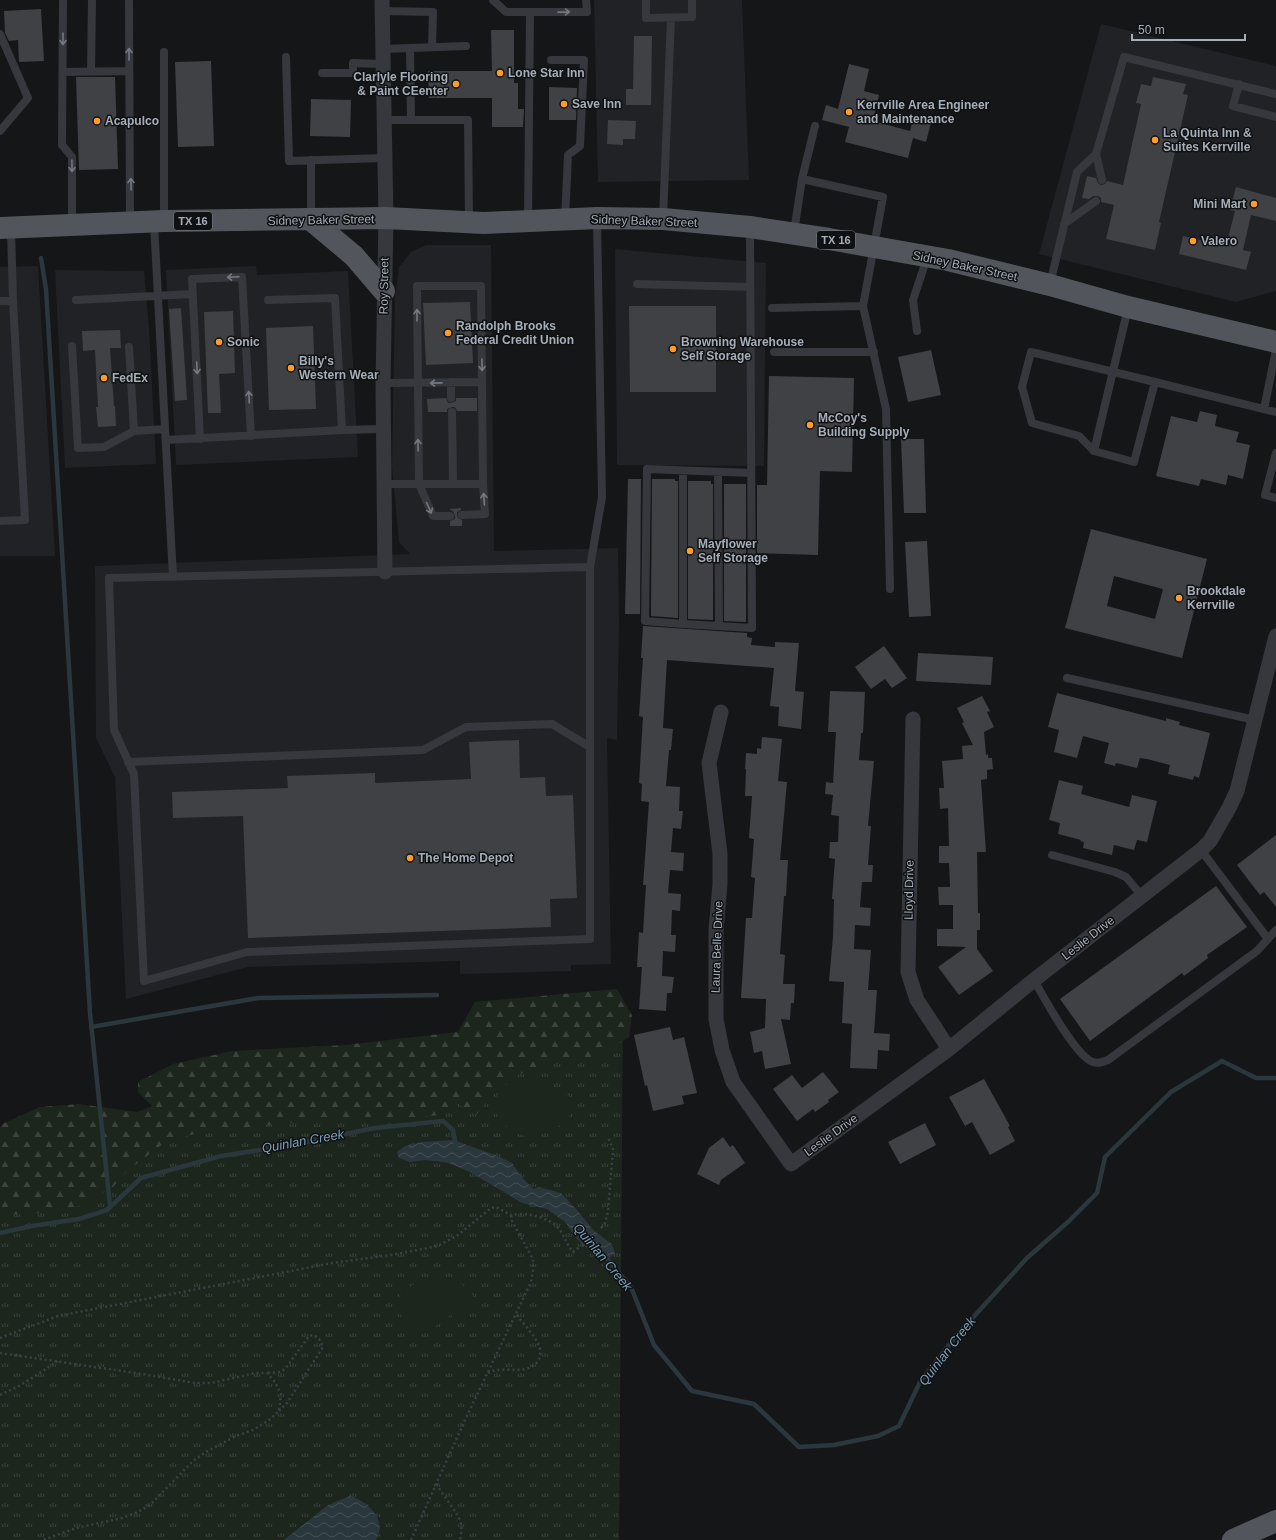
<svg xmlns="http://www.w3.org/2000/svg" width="1276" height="1540" viewBox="0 0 1276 1540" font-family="Helvetica,sans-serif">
<defs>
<pattern id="grass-tufts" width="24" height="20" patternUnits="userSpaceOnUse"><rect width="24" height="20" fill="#1d261d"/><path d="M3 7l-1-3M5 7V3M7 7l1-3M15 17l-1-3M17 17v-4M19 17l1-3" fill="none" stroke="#3b433c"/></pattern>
<pattern id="forest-firs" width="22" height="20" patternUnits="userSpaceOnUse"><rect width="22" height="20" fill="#1d261d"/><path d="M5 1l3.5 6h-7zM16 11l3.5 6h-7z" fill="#3b433c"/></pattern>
<pattern id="water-waves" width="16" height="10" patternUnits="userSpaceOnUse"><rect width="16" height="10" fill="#2a373d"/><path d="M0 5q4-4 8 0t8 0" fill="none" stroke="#465157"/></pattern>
</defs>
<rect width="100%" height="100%" fill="#151618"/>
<path fill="#212225" d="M594 0H742L749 180 598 182Z
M1101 24 1276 66V291L1236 302 1039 254Z
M426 245H491L494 551 618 548 619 623 617 740 607 738 611 964 571 965V971L460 974V961L248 967 126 999 115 777 96 738 95 566 410 554 399 542 392 467 395 298 399 267 411 252Z
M615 249 766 263 764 466 617 465Z
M38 266 55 556H0V267Z
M256 266 257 275 348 271 358 457 176 465 166 270Z
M55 270 144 271 149 328 156 464 65 468Z"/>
<path fill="url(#grass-tufts)" d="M623 1007 619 1540H0V1202L205 1098Z"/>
<path fill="url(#forest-firs)" d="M617 989 632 1015 629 1037 593 1061H551L508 1079 487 1101 476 1115 455 1102 440 1115 405 1119 376 1121 332 1120 298 1122 255 1127 215 1128 164 1143 127 1171 113 1187 80 1206 27 1215 0 1213V1127L4 1123 40 1107 79 1104 137 1112 152 1106 138 1092V1082L173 1064 232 1051 345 1045 458 1032 475 1002Z"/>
<path fill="#1d261d" d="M515 1078C535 1078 552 1087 569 1096L573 1110 566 1122 549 1132 525 1136 513 1132 499 1119 493 1104 501 1089Z
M440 1278C456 1280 463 1282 473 1296 472 1319 458 1310 445 1318 438 1323 433 1330 425 1332 412 1335 400 1318 398 1306 398 1303 399 1298 400 1294 410 1284 425 1279 440 1278Z"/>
<path fill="url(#water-waves)" d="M453 1140 498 1156 512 1163 520 1175 533 1189 539 1187 561 1193 576 1209 595 1232 612 1244 615 1254 607 1259H600L577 1239 565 1222 547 1209 522 1203 470 1172 449 1163 426 1160 410 1162 399 1158 397 1152 405 1146 423 1142Z
M350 1496C368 1501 388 1521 376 1540H284L328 1505Z"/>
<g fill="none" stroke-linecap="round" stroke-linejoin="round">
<path stroke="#2a373d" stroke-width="4.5" d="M41 258 46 289 90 1013 110 1206
M91 1027 258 998 437 995
M0 1233 32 1226 79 1219 107 1210 141 1178 221 1156 286 1146 375 1128 443 1121 453 1130 456 1146
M604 1255 631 1287 654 1345 692 1391 754 1404 799 1447 834 1445 878 1436 899 1426 920 1382 957 1335 1027 1258 1069 1221 1097 1193 1105 1157 1171 1092 1222 1061 1256 1078H1276"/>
</g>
<path fill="#3f4145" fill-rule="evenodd" d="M41 9 44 61 19 62 18 40 9 41 5 33 4 11Z
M491 30H514V83H518V109H524L523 127H492V98H429L428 71H492Z
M634 36H652L651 105H626V89H633Z
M211 61 214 146 178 147 175 62Z
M849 64 869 69 864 91 879 95 873 121 910 131 914 115 932 119 926 142 913 138 908 158 845 142 849 127 822 120 826 105 838 109Z
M76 77H115L118 169 79 170Z
M1153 77 1186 84 1183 94 1188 95 1159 222 1161 223 1155 250 1106 239 1114 205 1101 202V198L1098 196H1093L1089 199 1082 198 1087 176 1096 178 1098 183 1101 185 1105 184 1107 181 1123 185 1141 104 1136 103 1141 84 1151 86Z
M549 87 577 88 576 120H549Z
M311 99 351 100 350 137 310 136Z
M608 120 636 121 635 139H623V145L607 144Z
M1236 187 1276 198V221L1251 215 1243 250 1251 252 1246 270 1179 254 1183 236 1226 246 1235 211 1230 210Z
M470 302 473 363 426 365 423 303Z
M629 306H716V392H630Z
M181 308 187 400 175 401 169 309Z
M233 311 235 373 219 374 221 413H208L204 312Z
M313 326 316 409 269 410 266 328Z
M120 330 121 348H110L114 406H115L116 426 98 427 96 407H98L95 350 83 351 82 331Z
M931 350 941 395 908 402 898 357Z
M769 376 854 378 852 472 820 471 818 555 757 553V485H767Z
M446 398 448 403H451L456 401V398H477V411H457L455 407H452L447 409V412H428L427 399Z
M1200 411 1217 415 1215 426 1239 432 1236 442 1250 445 1243 479 1228 475 1226 485 1201 479 1199 486 1156 476 1171 416 1197 422Z
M901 439H924L926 513H904Z
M628 479H641L640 614H625Z
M652 479H675V481H678V618L651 616Z
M688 481H711V484H713V620L688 619Z
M724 484H746V622L724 621Z
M461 508V510L457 512V516L458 518 462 520V526H450V521L455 519V516L453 511 450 510V509Z
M1091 529 1207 559 1182 658 1065 628ZM1114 576 1163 589 1155 619 1107 606Z
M927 541 931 616 909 617 905 542Z
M643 626 747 633V637L752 638 751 645 775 647V642L799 643 795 691 804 692 801 729 778 726 779 707 770 706 774 668 667 660 663 728 673 729 671 750H669L666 786 680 787 679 811H683L681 829 673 828 671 852 684 853 683 871 670 870 668 893 681 894 680 911 672 910 671 935H676L675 952 663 951 662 976 674 977 672 993H667L666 1011 639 1009 642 967H637L639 932 643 933 646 885H643L649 802 641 801 642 784 639 783 643 717 639 716 643 658H641Z
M884 646 907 678 892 688 885 679 871 689 855 667Z
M918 653 993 657 991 685 916 681Z
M830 691 865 692 863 733H861L859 760 874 761 868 826H871L868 865H873L872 882H862L860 907 871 908 870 926 855 925 854 949 871 950 868 990H877L874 1033 890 1034 889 1051 878 1050 877 1069 850 1068 852 1024 842 1023 844 982 829 981 833 937 834 899H832L835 859 829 858 830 842H838L839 816 831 815 833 795 825 794 826 782 833 783 836 732H828Z
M1057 693 1166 721V718L1180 722 1179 725 1210 733 1199 778 1194 776 1193 780 1168 774 1170 765 1147 759 1140 758 1137 768 1116 763 1115 766 1104 763 1109 743 1083 736 1077 758 1054 752 1059 730 1048 727Z
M982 696 990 711 987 712 994 727 984 732 986 755 988 754V758H992L993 769 987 770V779L981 780 986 852H977L978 913H980V930H977V949L993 971 959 995 938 967 966 947 937 946V929H953V905H939L938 887H950L949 863H939V846H949L948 808 940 809 939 788H944L942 761 963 759 962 746 973 745 962 723 964 722 957 708Z
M762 737 782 739 778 781 787 782 780 860H788L786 896H784L780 954 785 955 783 984H795L794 1003H791L790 1020 781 1019 791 1064 765 1069 762 1051 754 1053 750 1032 765 1028 766 999 741 998 746 918H752L755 878 751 877 754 839 749 838 752 796H745L746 769H745L746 753 757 754V748L761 749Z
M519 740 520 778 545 777 546 796 573 795 577 898 550 899 551 927 248 938 243 816 173 818 172 792 288 788 287 776 375 773V783L471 779 469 742Z
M1059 780 1083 786 1081 794 1129 807 1132 795 1157 801 1147 842 1137 840 1134 850 1114 845 1112 855 1083 848 1084 842 1080 841 1081 840 1058 834 1060 823 1049 820Z
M1276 835V907L1264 892 1260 895 1237 865Z
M1216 886 1247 927 1207 955 1208 958 1184 976 1182 973 1090 1041 1060 999Z
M670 1027 673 1040 684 1037 697 1093 682 1096 684 1104 653 1111 647 1085 645 1086 634 1035Z
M823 1072 839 1092 828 1100 829 1102 815 1112 813 1109 797 1121 773 1089 792 1075 802 1088Z
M984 1079 1010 1126 1008 1127 1015 1141 990 1155 972 1122 965 1126 949 1097Z
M925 1123 936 1145 900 1164 888 1142Z
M723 1137 730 1147 733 1145 745 1163 721 1180 719 1185 697 1174 709 1148Z"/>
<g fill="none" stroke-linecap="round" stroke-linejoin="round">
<path stroke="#3c3f44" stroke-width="2.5" stroke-dasharray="2 3" stroke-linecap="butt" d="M601 1228 605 1223 608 1212 613 1149 608 1137
M582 1246 597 1232
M0 1338 58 1316 332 1263 391 1255 438 1246 458 1235 491 1208 496 1207 511 1215C526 1212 551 1217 560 1230 565 1238 567 1245 573 1252L581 1246
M0 1353 142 1374 195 1383H212L255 1373H267L275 1382 281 1394 279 1411 269 1420 253 1430 236 1436 206 1452 193 1461 151 1504 138 1512 122 1518 76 1528 43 1540
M268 1373 280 1372 285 1369 309 1336 314 1335 319 1339 323 1347 287 1403 279 1411
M488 1373C503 1364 530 1378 539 1359 541 1354 541 1349 538 1344 534 1334 523 1324 516 1314
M0 1395 21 1385 58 1361
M437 1484C443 1497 459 1513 461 1524 462 1529 461 1535 460 1540
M411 1540 465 1420 531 1282 533 1271V1259L512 1221 511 1215"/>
<path stroke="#36383d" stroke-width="8" d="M63 0 62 145 72 157V224
M129 0 130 222
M493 0 506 12H587L586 0
M646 0V18L692 17V0
M382 11 433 12 432 47
M0 34 28 98 0 131
M410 48 411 120
M383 49 466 46
M164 52V219
M286 57 289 161 385 158
M551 60H584L580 146 568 155 565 219
M91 71 92 0
M63 72 129 71
M322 73H353V63L383 64
M1239 84 1233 106 1276 117
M384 120H468L469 221
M815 126 802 179 883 197 863 306 886 409 890 589
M1096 154 1102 180
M311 160V217
M663 219 671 18
M528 220 530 13
M154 223 173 577
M1064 224 1096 201
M11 228 13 301
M750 228 752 628 683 624 645 621 647 469 751 473
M794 232 802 179
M637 284 750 287
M1050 284 1077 172 1096 154 1124 57 1276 94
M76 300 193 294
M0 301H13L25 520 0 521
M772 308 863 306
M917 331 913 300 927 258
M72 346 78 448 104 447 134 431 165 429
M129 347 134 431
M774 352H874
M1031 352 1155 382 1134 462 1094 451 1079 436 1032 423 1022 387Z
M451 382V398
M1155 382 1276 412
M383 383 482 382
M1264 409 1276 350
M452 412 453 484
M342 430 383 429
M200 439 192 279 242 277 251 436
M166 440 342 430 335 298 268 300
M1094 451 1128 308
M1276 453 1265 495 1276 498
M718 472 719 626
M384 484H483
M450 516H433L419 484 417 286H481L483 484 485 514 462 515
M590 567V939L247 952 144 981 134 774 114 730 109 578Z
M590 567 602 497 597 219
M683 624V471
M1067 678 1255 720
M128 762 423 750 466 727 552 724 590 747
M1201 850 1268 939
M1052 855 1115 872 1126 877 1142 896
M1034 980C1043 996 1076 1057 1093 1062 1098 1064 1103 1062 1108 1060L1257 951 1276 930"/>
<path stroke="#36383d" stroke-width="15" d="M382 0 386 218 383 383 385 572
M721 712 709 763 720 854V884L716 930V1019L722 1050 733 1082 791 1164 949 1049 1034 980 1201 850 1210 841 1229 808 1237 791 1276 636
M913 719 908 972 917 1000 949 1049"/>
<path stroke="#52555c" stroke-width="22" d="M311 220 354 256 384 291
M0 228 164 221 386 218 484 223 597 218 663 219 750 227 829 239 948 260 1050 285 1128 307 1276 342
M1233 1540 1276 1521"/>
</g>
<defs><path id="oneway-shaft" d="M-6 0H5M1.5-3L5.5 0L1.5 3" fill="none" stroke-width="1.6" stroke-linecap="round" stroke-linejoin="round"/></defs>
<g stroke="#747981">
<use href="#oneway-shaft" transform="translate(564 12) rotate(-1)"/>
<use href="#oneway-shaft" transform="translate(63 39) rotate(90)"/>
<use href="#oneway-shaft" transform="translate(129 54) rotate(-90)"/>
<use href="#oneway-shaft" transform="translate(72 166) rotate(89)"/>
<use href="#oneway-shaft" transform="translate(131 184) rotate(-91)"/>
<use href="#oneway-shaft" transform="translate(233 277) rotate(177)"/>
<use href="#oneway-shaft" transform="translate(417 315) rotate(-90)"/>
<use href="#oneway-shaft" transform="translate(482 365) rotate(89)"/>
<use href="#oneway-shaft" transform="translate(197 368) rotate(87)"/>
<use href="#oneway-shaft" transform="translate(436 383) rotate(179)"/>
<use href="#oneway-shaft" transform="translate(249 397) rotate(-93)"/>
<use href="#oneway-shaft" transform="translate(418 445) rotate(-91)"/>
<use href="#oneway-shaft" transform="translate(484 499) rotate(-94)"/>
<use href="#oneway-shaft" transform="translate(429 508) rotate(66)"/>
</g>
<g fill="#ff9e26" stroke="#101113" stroke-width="1.5">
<circle cx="500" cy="73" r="4"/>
<circle cx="456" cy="84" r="4"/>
<circle cx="564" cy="104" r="4"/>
<circle cx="849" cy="112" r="4"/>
<circle cx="97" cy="121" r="4"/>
<circle cx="1155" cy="140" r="4"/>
<circle cx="1254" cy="204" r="4"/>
<circle cx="1193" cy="241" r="4"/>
<circle cx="448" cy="333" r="4"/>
<circle cx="219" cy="342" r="4"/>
<circle cx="673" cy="349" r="4"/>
<circle cx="291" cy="368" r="4"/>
<circle cx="104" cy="378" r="4"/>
<circle cx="810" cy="425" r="4"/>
<circle cx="690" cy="551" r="4"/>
<circle cx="1179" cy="598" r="4"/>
<circle cx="410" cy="858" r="4"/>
</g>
<g text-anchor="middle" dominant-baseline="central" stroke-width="3" stroke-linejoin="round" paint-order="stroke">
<g fill="#101113" stroke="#797f87" stroke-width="1">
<rect x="174" y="212" width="38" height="18" rx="3"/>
<rect x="817" y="231" width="38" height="18" rx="3"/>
</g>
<g font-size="11" font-weight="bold" fill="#a6aeb9">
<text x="193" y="221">TX 16</text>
<text x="836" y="240">TX 16</text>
</g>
<g font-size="12" font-weight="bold" fill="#a6aeb9" stroke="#101113" text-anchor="start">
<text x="508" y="73">Lone Star Inn</text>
<text x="448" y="77" text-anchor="end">Clarlyle Flooring<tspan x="448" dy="14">&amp; Paint CEenter</tspan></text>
<text x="572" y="104">Save Inn</text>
<text x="857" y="105">Kerrville Area Engineer<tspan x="857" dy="14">and Maintenance</tspan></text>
<text x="105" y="121">Acapulco</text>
<text x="1163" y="133">La Quinta Inn &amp;<tspan x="1163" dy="14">Suites Kerrville</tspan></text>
<text x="1246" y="204" text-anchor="end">Mini Mart</text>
<text x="1201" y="241">Valero</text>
<text x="456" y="326">Randolph Brooks<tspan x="456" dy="14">Federal Credit Union</tspan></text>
<text x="227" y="342">Sonic</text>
<text x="681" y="342">Browning Warehouse<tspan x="681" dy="14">Self Storage</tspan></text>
<text x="299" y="361">Billy's<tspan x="299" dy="14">Western Wear</tspan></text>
<text x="112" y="378">FedEx</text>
<text x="818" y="418">McCoy's<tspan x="818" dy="14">Building Supply</tspan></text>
<text x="698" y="544">Mayflower<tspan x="698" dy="14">Self Storage</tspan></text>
<text x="1187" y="591">Brookdale<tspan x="1187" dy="14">Kerrville</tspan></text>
<text x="418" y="858">The Home Depot</text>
</g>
<g font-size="12" fill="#a6aeb9" stroke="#101113">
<text transform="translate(321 220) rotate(-1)">Sidney Baker Street</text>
<text transform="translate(644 221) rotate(2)">Sidney Baker Street</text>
<text transform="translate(965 266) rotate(12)">Sidney Baker Street</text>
<text transform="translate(384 286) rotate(-89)">Roy Street</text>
<text transform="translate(909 890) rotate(-89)">Lloyd Drive</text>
<text transform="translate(1088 938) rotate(-38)">Leslie Drive</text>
<text transform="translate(717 947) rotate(-88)">Laura Belle Drive</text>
<text transform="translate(831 1135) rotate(-36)">Leslie Drive</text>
</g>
<g font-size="13" font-style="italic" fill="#79a1b8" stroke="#101113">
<text transform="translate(303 1141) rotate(-10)">Quinlan Creek</text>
<text transform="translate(603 1257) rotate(50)">Quinlan Creek</text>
<text transform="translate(947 1351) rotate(-52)">Quinlan Creek</text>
</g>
</g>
<path d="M1132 34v6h113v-6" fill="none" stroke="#a6aeb9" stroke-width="2"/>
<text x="1138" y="34" font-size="12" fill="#a6aeb9" stroke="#101113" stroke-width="3" paint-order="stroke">50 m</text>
</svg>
